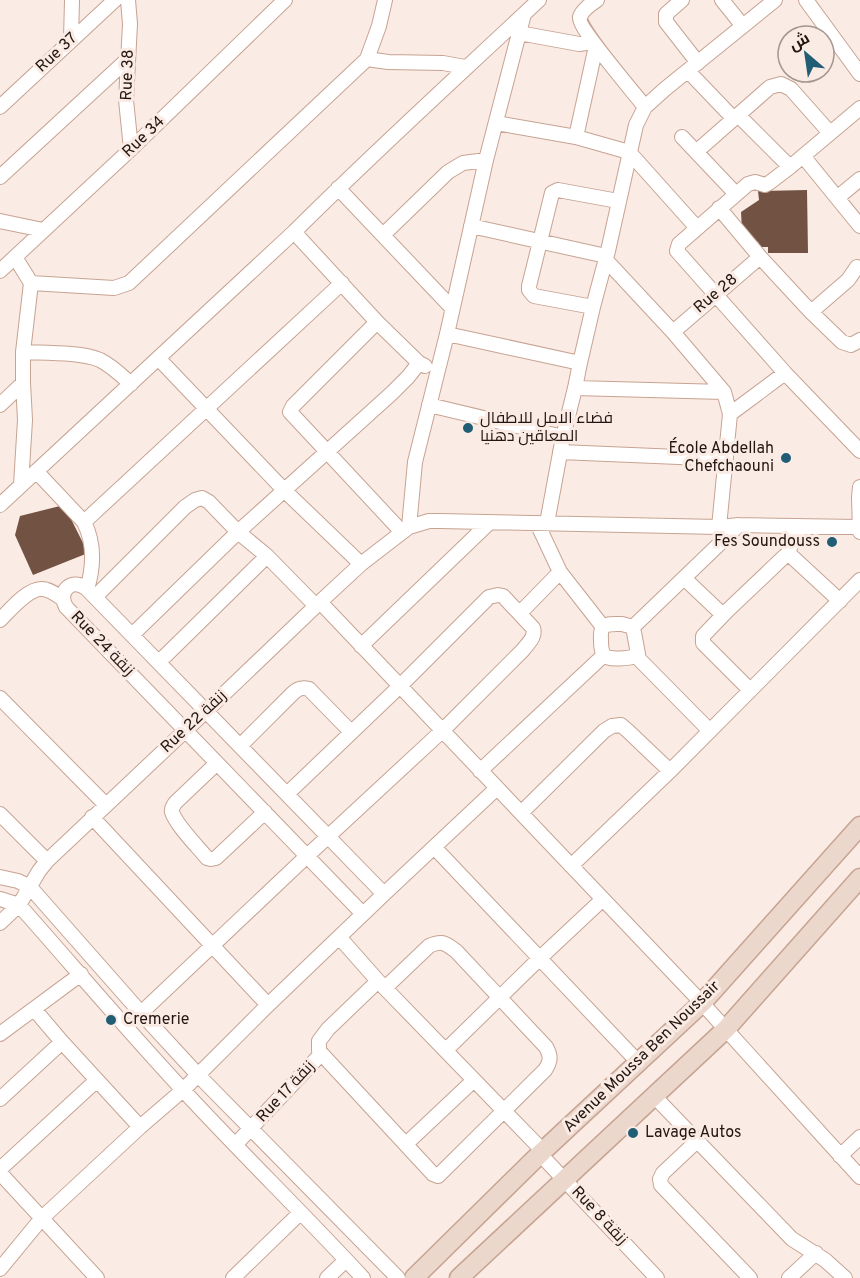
<svg xmlns="http://www.w3.org/2000/svg" width="860" height="1278" viewBox="0 0 860 1278" font-family="Overpass,Cairo,sans-serif">
<rect width="100%" height="100%" fill="#faebe4"/>
<path fill="#715243" d="M807 190 808 253H768V247H762L759 245V243L742 230 741 212 759 200 758 191Z
M64 505 88 553 33 575 15 535 20 516Z"/>
<g fill="none" stroke-linecap="round" stroke-linejoin="round">
<defs>
<path id="street" d="M128 0 130 24 126 100 131 149
M597 0C591 4 582 10 580 17 577 27 636 95 645 107
M682 0 666 14V22L698 63
M722 0 742 25
M806 0 860 74
M519 33 579 44 593 42
M71 40 72 0
M367 59 388 62 443 63 465 67
M688 71 734 119
M0 107 115 0
M860 108 790 167 769 183 765 185 755 182 748 184 679 244 677 251 785 373 860 451
M738 115 790 167
M496 123 576 137 629 152 697 228
M576 137 596 46
M682 137 736 194
M696 152 770 87 781 84 791 89 830 133
M803 156 860 226
M0 177 128 59
M338 188 452 308
M837 198 860 179
M719 208 760 257 811 312 842 342 851 345 860 340
M0 221 43 230
M471 226 606 256
M294 232 377 322 419 363 425 366
M383 235 448 172 463 163 486 160
M15 257 31 283 23 352V383L25 420 21 485
M605 259 673 332 724 392 730 414 719 527
M0 271 131 149 285 0
M31 283 114 288 129 283 367 59 379 26 385 0
M593 307 534 296 529 290V286L552 193 558 190 618 201
M811 312 848 280 857 267
M377 322 293 406 290 412 401 531
M673 332 760 257
M447 334 580 363
M23 352C44 353 82 352 100 360 112 366 121 375 131 384
M158 358 285 491 361 564
M575 388 724 392
M0 405 23 383
M429 405 563 437
M730 414 785 373
M560 452 726 459
M36 471 84 522C95 544 94 566 87 589
M860 487 859 497 860 532
M0 505 294 232C374 152 457 77 539 0
M84 522 342 283
M537 523 560 572 603 627
M547 523 563 437 575 388 580 363 593 307 608 251 636 125 645 107 665 89 775 0
M409 527 415 462 447 334 486 160 524 14
M788 553 840 601
M684 578 723 615
M95 597 185 507 195 500 202 498 209 502 238 532 267 556 316 606
M320 602 702 1003 860 1177
M520 613 560 572
M0 620C9 611 28 588 42 589 49 589 57 595 63 599
M622 624 633 627 638 654 636 656C630 658 608 661 604 655 601 651 601 645 601 641 601 636 600 631 603 627 608 623 616 624 622 624Z
M633 627 739 525
M132 635 238 532 392 393 408 377 419 363
M361 646 489 523
M636 656 710 731
M159 662 267 556
M750 690 703 643V636L727 611 788 553 798 526
M0 698 106 805
M240 746 293 693C298 688 302 687 309 689L351 732
M217 763 175 803C173 807 171 808 172 812 176 825 198 847 207 858L211 859 216 858 265 812
M480 771 604 655
M521 813 604 731 612 726 621 725 628 731 670 771
M0 814 47 861
M92 817 268 1005
M434 847 638 1062
M571 866 670 771 860 580
M0 877 18 881 30 887 141 1013 198 1075 398 1278
M0 899 19 905C74 967 127 1030 183 1090 242 1154 304 1214 363 1278
M363 914 66 607C57 591 72 577 87 589L384 894
M0 923 19 905 39 871 47 861 206 711 320 602 361 564 409 527 429 521H440L719 527 739 525 859 527
M340 938 378 981 543 1151
M378 981 328 1029 319 1041V1051L433 1174 438 1176 545 1070C551 1061 551 1056 546 1047L456 951C445 943 442 940 429 946L385 988
M34 1009 62 1042 140 1127
M141 1013 307 856 442 731 523 650C528 643 536 637 533 628L503 596 498 595 489 597 400 686 287 794
M0 1034 81 974
M446 1050 540 958 603 899
M654 1096 792 1239 825 1260 845 1278
M0 1099 62 1042
M697 1141 663 1173 660 1179 661 1185 750 1278
M406 1144 474 1080
M235 1145 321 1054
M540 1154 657 1278
M840 1156 860 1137
M0 1169 97 1080
M0 1173 97 1278
M0 1269 42 1218 140 1127 183 1090 268 1005 384 894 497 788
M233 1278 300 1213
M327 1278 346 1260
M789 1278 816 1253"/>
<path id="secondary" d="M414 1278 543 1151 702 1003 860 826
M459 1278 726 1029 860 878"/>
</defs>
<use href="#street" stroke="#c7a392" stroke-width="16"/>
<use href="#secondary" stroke="#c7a392" stroke-width="21"/>
<use href="#street" stroke="#fff" stroke-width="14"/>
<use href="#secondary" stroke="#ecd7cc" stroke-width="18"/>
</g>
<g fill="#215e75" stroke="#faebe4" stroke-width="2">
<circle cx="468" cy="428" r="6"/>
<circle cx="786" cy="458" r="6"/>
<circle cx="832" cy="542" r="6"/>
<circle cx="111" cy="1020" r="6"/>
<circle cx="633" cy="1133" r="6"/>
</g>
<g text-anchor="middle" dominant-baseline="central" stroke-width="6" stroke-linejoin="round" paint-order="stroke">
<g font-size="16" fill="#231610" stroke="#faebe4">
<text transform="translate(57 53) rotate(-43)">Rue 37</text>
<text transform="translate(128 75) rotate(-88)">Rue 38</text>
<text transform="translate(144 137) rotate(-44)">Rue 34</text>
<text transform="translate(716 294) rotate(-40)">Rue 28</text>
<text transform="translate(102 644) rotate(46)">Rue 24 زنقة</text>
<text transform="translate(194 722) rotate(-43)">Rue 22 زنقة</text>
<text transform="translate(642 1057) rotate(-44)">Avenue Moussa Ben Noussair</text>
<text transform="translate(286 1092) rotate(-47)">Rue 17 زنقة</text>
<text transform="translate(599 1216) rotate(47)">Rue 8 زنقة</text>
</g>
<g font-size="16" fill="#231610" stroke="#faebe4" text-anchor="start">
<text x="480" y="419">فضاء الامل للاطفال<tspan x="480" dy="18">المعاقين دهنيا</tspan></text>
<text x="774" y="449" text-anchor="end">École Abdellah<tspan x="774" dy="18">Chefchaouni</tspan></text>
<text x="820" y="542" text-anchor="end">Fes Soundouss</text>
<text x="123" y="1020">Cremerie</text>
<text x="645" y="1133">Lavage Autos</text>
</g>
</g>
<g transform="translate(806 54) rotate(331)"><circle r="28" fill="#faebe4" stroke="#a4968f" stroke-width="1.5"/>
<path d="M0-4.5L10 22L0 15L-10 22Z" fill="#215e75"/>
<text y="-9" font-size="16" font-weight="bold" text-anchor="middle" fill="#231610">ش</text>
</g>
</svg>
